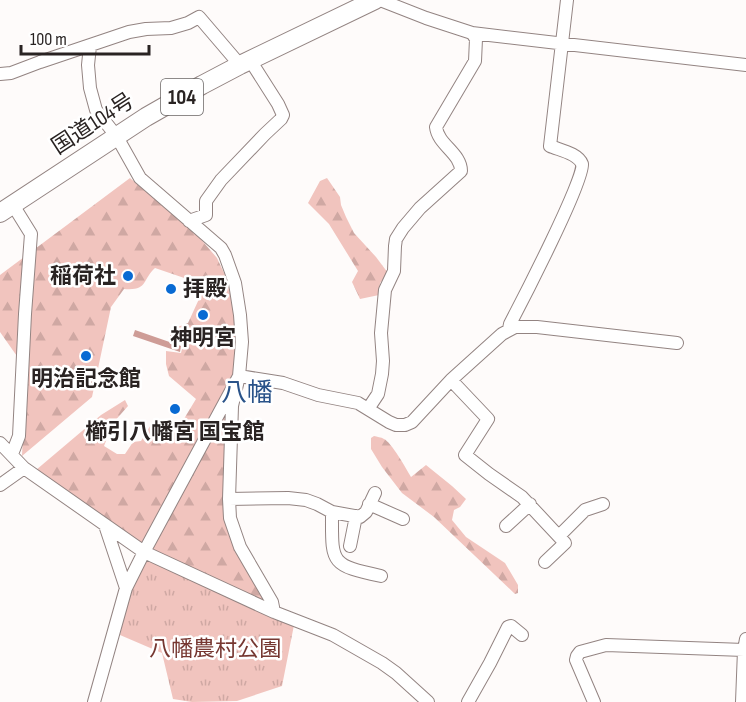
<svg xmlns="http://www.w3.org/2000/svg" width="746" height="702" viewBox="0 0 746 702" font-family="'Sofia Sans Condensed','Noto Sans JP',sans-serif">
<defs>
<pattern id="forest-firs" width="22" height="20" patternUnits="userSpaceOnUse" patternTransform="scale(1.5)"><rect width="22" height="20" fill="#f1c4be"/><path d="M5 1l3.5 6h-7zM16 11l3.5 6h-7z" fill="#cfa8a3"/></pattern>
<pattern id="park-tufts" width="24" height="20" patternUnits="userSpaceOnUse" patternTransform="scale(1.5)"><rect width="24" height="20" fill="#f1c4be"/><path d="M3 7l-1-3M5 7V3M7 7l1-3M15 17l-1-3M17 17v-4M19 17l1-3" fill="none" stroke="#cfa8a3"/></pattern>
</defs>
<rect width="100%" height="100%" fill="#fefbfa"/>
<path fill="url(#forest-firs)" d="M130 178 199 237 217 258 225 275 234 309 240 342 225 522 235 551 266 599 258 600 154 553 36 470 101 415 125 400 128 406 113 423 104 446 117 454H125L133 442 141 441 152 423 156 421 176 432 196 399 169 376 166 364V351L181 353 183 345 170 337V330L188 323 199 299 195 295 196 282 155 268C142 280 148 291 124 289L111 307 92 397 22 456 26 369 0 332V275Z
M327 178 340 197 341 205 346 217 354 233 376 257 388 273 380 283 379 295 360 299 352 282 358 271 329 224 308 203 320 181Z
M374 436C377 437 381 437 384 439 391 442 406 468 411 477L426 465 452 486 466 499 460 507 454 510 452 520 466 537 505 563 518 585V593L515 594 434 517 402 493 382 467 371 449V438Z"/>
<path fill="url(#park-tufts)" d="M147 558 294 625 282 686 237 701 192 702 173 699 162 653 120 635 129 595Z"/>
<path fill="#ce9c96" d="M135 330 181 346 180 352 133 336Z"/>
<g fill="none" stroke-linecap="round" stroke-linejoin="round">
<defs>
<path id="minor" d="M380 0 426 18 472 33 746 65
M90 46 88 65 90 88 96 110 117 137 140 178 221 248 225 255 235 283 240 315 242 342 239 376 144 552 126 588 94 702
M0 74 11 73 40 62 129 32 146 29 171 28 188 23 199 17 240 65
M189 221 206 215V201L221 180 265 134 281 119 283 115 278 104 250 60
M509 329 510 324C521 303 586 177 582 164 578 153 559 150 550 146L567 0
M451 380 488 419 465 455 489 474 522 497 565 543 545 562
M368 409 378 394 382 374 383 361 381 333 385 290 394 271 395 246 396 239 403 228 420 208 461 171C461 153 438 145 436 127L475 61 476 39 472 33
M0 443 24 468 144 552 274 612 333 635 382 663 396 673 428 702
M12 454 19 436 25 314 31 234 13 205
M0 485 24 468
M229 499 288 498 306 500 317 504 332 512 360 517 366 512 375 493
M369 504 403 519
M332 512C332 563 329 565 381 576
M105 525 126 588
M506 526 530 504
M559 536 585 510 603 504
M350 546 356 516
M274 612 272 602 240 547 230 518 229 499 232 406 239 376 283 383 318 395 358 403 389 422 396 425H405L412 422 451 380 502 334 515 327H537L677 343
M468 702 490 663 508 627 511 626 522 635
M594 702 576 660 577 656 580 652 606 645 744 650
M742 702 744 650 746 639"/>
<path id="highway" d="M0 213 146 117 202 85 240 65 375 0"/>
</defs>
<use href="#minor" stroke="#938482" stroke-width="14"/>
<use href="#highway" stroke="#938482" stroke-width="20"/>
<use href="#minor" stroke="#fff" stroke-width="12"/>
<use href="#highway" stroke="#fff" stroke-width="18"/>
</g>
<g fill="#096ad3" stroke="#fff" stroke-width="2">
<circle cx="128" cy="276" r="6"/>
<circle cx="171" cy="289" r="6"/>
<circle cx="203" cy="315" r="6"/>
<circle cx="86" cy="356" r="6"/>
<circle cx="175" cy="409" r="6"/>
</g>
<g text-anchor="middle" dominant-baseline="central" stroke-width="5" stroke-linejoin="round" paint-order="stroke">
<rect fill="#fff" stroke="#696564" stroke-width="1.5" x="161" y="79" width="42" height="36" rx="4.5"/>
<g font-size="21" font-weight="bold" fill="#292322">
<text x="182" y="97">104</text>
</g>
<g font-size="22" fill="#292322" stroke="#fff">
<text transform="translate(93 124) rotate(-33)">国道104号</text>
</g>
<g font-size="22" font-weight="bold" fill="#292322" stroke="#fff">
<text x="116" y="276" text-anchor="end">稲荷社</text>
<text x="183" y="289" text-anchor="start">拝殿</text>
<text x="203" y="338">神明宮</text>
<text x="86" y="379">明治記念館</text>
<text x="175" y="432">櫛引八幡宮 国宝館</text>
</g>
<g font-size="22" fill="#763731" stroke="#fff">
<text x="215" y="649">八幡農村公園</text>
</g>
<g font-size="26" fill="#2a5389" stroke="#fff">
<text x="247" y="393">八幡</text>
</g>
</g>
<path d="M21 45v9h128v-9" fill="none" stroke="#292322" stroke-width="3"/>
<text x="30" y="45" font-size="18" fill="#292322" stroke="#ffffff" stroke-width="4.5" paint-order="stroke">100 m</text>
</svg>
